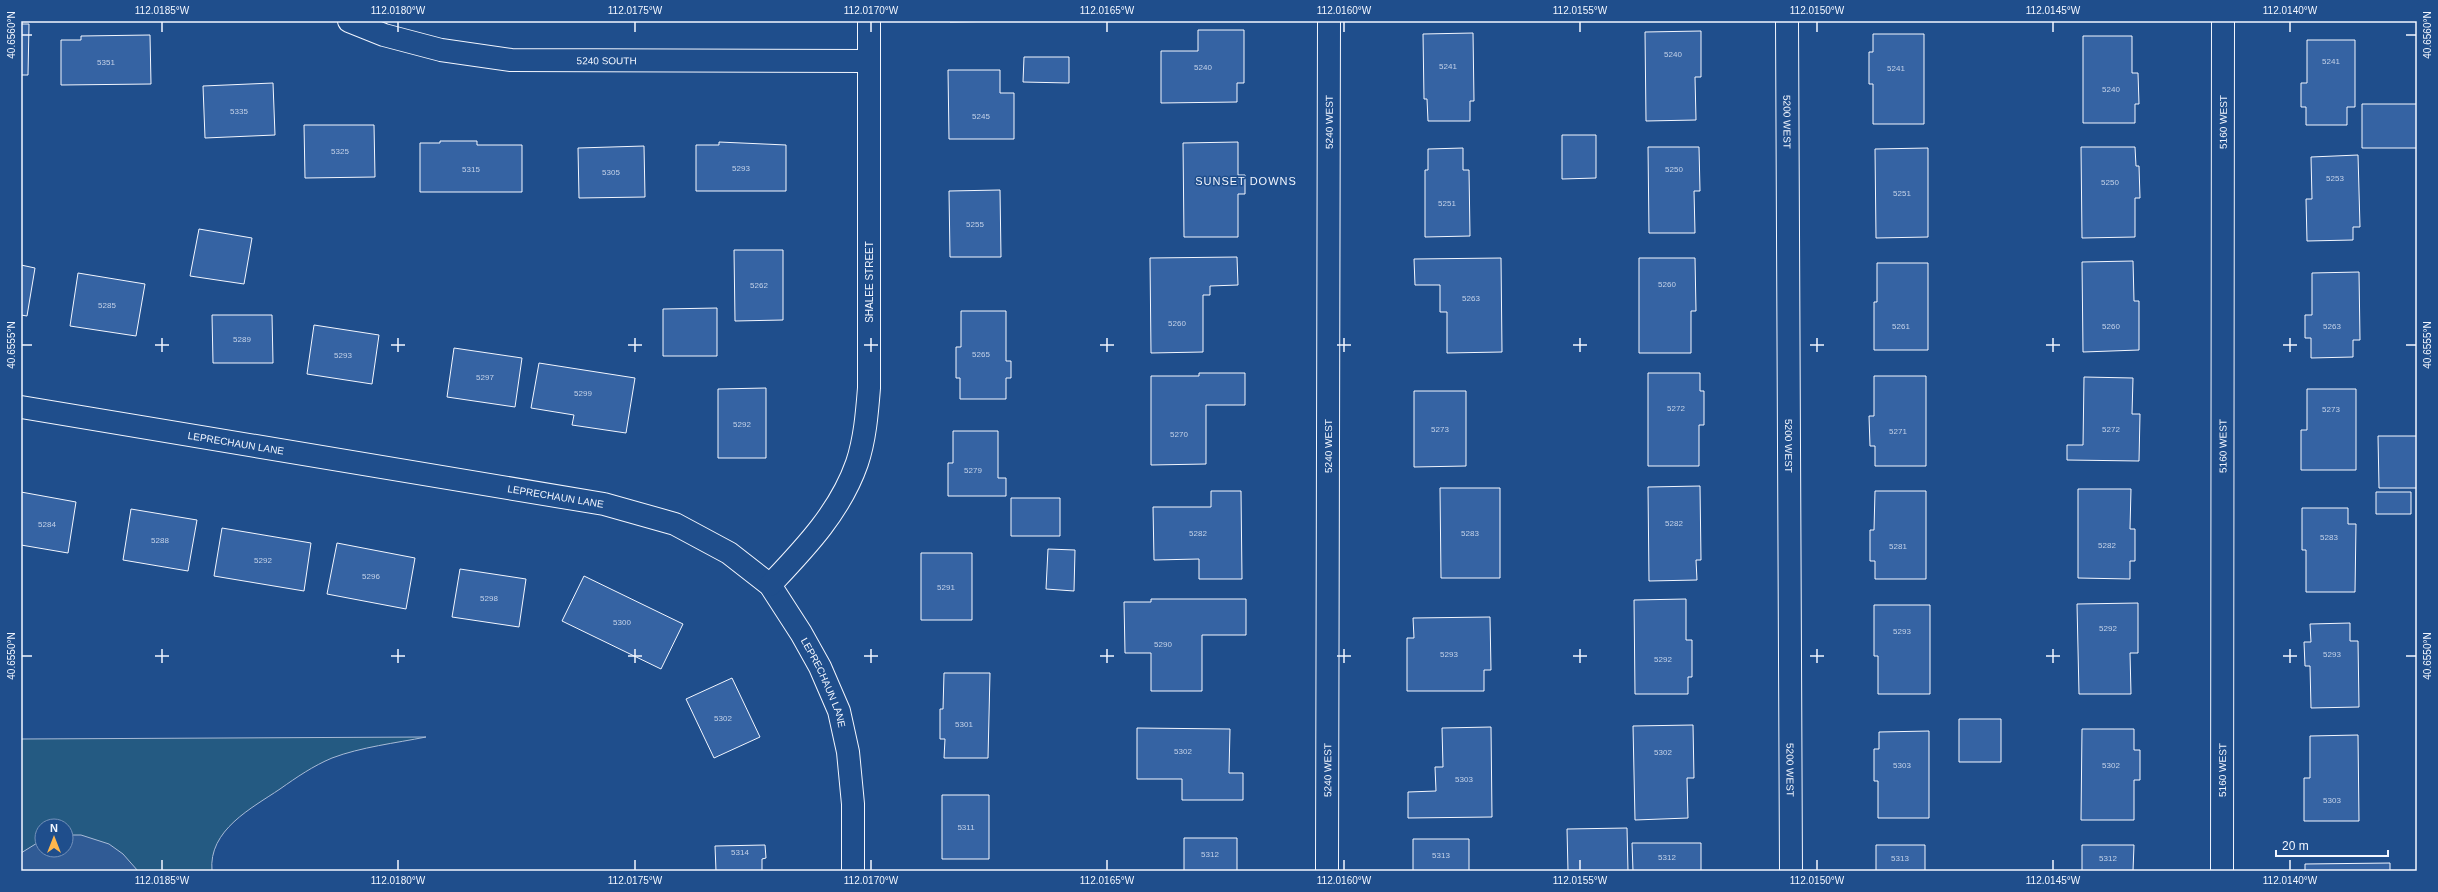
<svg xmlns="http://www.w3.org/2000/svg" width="2438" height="892" viewBox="0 0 2438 892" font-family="Arial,sans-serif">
<rect width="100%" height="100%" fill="#1f4e8c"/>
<path fill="#245a82" stroke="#a8bbd7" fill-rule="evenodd" d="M426 737C396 743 361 747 332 758 313 766 297 777 280 789 252 808 208 830 212 871H21V739ZM42 826H66V850H42Z"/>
<path fill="#305b95" stroke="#a8bbd7" d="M66 835H81L109 844 123 854 138 871H21V853L42 840V850H66Z"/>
<path fill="#3563a3" stroke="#f2f6ff" d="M950 21H1004L950 22Z
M21 24H29L28 75H21Z
M1198 30H1244V83H1237V102L1161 103V51H1198Z
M1701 31V77H1695L1696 120 1646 121 1645 32Z
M1473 33 1474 101H1470V121H1428L1427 99H1424L1423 34Z
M1873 34H1924V124H1873V84H1869V52H1873Z
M150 35 151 84 61 85V40H81V36Z
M2083 36H2132V73H2138L2139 104H2135V123H2083Z
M2307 40H2355V107H2347V125H2306V107H2301V83H2307Z
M1024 57H1069V83L1023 82Z
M948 70H1000V93H1014V139H949Z
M273 83 275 135 205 138 203 86Z
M2362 104H2417V148H2362Z
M304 125H374L375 177 305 178Z
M1562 135H1596V178L1562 179Z
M440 141H477V145H522V192H420V143H440Z
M719 142 786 145V191H696V145H719Z
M1238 142V175H1245V194H1238V237H1184L1183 143Z
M644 146 645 197 579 198 578 148Z
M1648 147H1699L1700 191H1694L1695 233H1649Z
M2081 147H2135L2136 166H2139L2140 198H2135V237L2082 238Z
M1463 148V170H1469L1470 236 1425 237V170H1428V149Z
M1928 148V237L1876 238 1875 149Z
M2358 155 2360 227H2353V240L2307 241 2306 199H2312L2311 157Z
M1000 190 1001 257H950L949 191Z
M199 229 252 238 244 284 190 276Z
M734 250H783V320L735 321Z
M1237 257 1238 285 1210 286V295H1203V352L1151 353 1150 258Z
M1501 258 1502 352 1447 353V312H1440V285H1415L1414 259Z
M1639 258H1695L1696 311H1691V353H1639Z
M2133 261 2134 301H2139V350L2083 352 2082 262Z
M1877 263H1928V350H1874V302H1877Z
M21 265 35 268 27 316 21 315Z
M2359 272 2360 340H2353V357L2311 358V338H2305V315H2312V273Z
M78 273 145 284 136 336 70 326Z
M717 308V356H663V309Z
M961 311H1006V361H1011V378H1006V399H960V378H956V347H961Z
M212 315H272L273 363H213Z
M314 325 379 335 372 384 307 374Z
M454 348 522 358 515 407 447 397Z
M539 363 635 378 626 433 572 425 574 415 531 408Z
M1199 373H1245V405H1206V464L1151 465V376H1199Z
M1648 373H1700V391H1704V425H1699V466H1648Z
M1874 376H1926V466H1875V446H1870L1869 416H1874Z
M2084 377 2133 378 2132 414H2140L2139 461 2067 460V445H2083Z
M766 388V458H718V389Z
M2307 389H2356V470H2301V430H2307Z
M1414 391H1466V466L1414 467Z
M953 431H998V478H1006V496H948V463H953Z
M2378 436H2417V488H2379Z
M1700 486 1701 560H1696L1697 580 1649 581 1648 487Z
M1440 488H1500V578H1441Z
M2078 489H2131L2130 529H2135V561H2130V579L2078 578Z
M1211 491H1241L1242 579H1199V559L1154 560 1153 507H1211Z
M1875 491H1926V579H1875V561H1870V530H1874Z
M21 492 76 502 68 553 21 545Z
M2376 492H2411V514H2376Z
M1011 498H1060V536H1011Z
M2302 508H2348V524H2356L2355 592H2306V550H2302Z
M131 509 197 520 188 571 123 560Z
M222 528 311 543 304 591 214 576Z
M337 543 415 558 406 609 327 594Z
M1048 549 1075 550 1074 591 1046 589Z
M921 553H972V620H921Z
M460 569 526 579 519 627 452 617Z
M584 576 683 624 661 669 562 621Z
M1151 599H1246V635H1202V691H1151V653H1125L1124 602H1151Z
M1686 599V640H1692V677H1688V694H1635L1634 600Z
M2138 603V653H2130L2131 694H2079L2077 604Z
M1874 605H1930V694H1878V656H1874Z
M1490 617 1491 670H1484V691H1407V638H1414L1413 618Z
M2350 623V641H2358L2359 707 2311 708 2310 666H2305L2304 642H2311L2310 624Z
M944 673H990L988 758H944L945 739H940V709H943Z
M732 678 760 737 714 758 686 699Z
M1959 719H2001V762H1959Z
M1693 725 1694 778H1687L1688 818 1635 820 1633 726Z
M1491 727 1492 817 1408 818V792L1436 791 1435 767H1443L1442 728Z
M1137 728 1230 729 1229 773H1243V800H1182V779H1137Z
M2082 729H2134V750H2140V780H2134V820H2081Z
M1929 731V818H1878V781H1874V749H1879V732Z
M2358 735 2359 821H2304V778H2310V736Z
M942 795H989V859H942Z
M1627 828 1628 871H1568L1567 829Z
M1184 838H1237V871H1184Z
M1413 839H1469V871H1413Z
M1632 843H1701V871H1633Z
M765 845 766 858 762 859V871H716L715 846Z
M1876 845H1925V871H1876Z
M2082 845H2134L2133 871H2082Z
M2390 863V871H2305V864Z"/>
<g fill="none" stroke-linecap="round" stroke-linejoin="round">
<defs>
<g id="street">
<path id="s1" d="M349 21 384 35 441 50 511 60 869 61"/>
<path id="s2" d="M1787 21 1791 871"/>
<path id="s3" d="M21 407 604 504 675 524 729 553 770 585 801 633 820 667 839 711 848 752 853 804V871"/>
<path d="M770 585C804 549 840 512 857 463 865 439 867 413 869 388V21"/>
<path id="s4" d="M1327 871 1329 21"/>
<path id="s5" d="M2222 871 2223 21"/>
</g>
</defs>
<use href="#street" stroke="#f2f6ff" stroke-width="24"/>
<use href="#street" stroke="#1f4e8c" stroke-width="22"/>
</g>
<path fill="none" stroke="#f2f6ff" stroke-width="1.5" d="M162 22V32M398 22V32M635 22V32M871 22V32M1107 22V32M1344 22V32M1580 22V32M1817 22V32M2053 22V32M2290 22V32M22 35H32M2406 35H2416M162 338V352M398 338V352M635 338V352M871 338V352M1107 338V352M1344 338V352M1580 338V352M1817 338V352M2053 338V352M2290 338V352M22 345H32M155 345H169M391 345H405M628 345H642M864 345H878M1100 345H1114M1337 345H1351M1573 345H1587M1810 345H1824M2046 345H2060M2283 345H2297M2406 345H2416M162 649V663M398 649V663M635 649V663M871 649V663M1107 649V663M1344 649V663M1580 649V663M1817 649V663M2053 649V663M2290 649V663M22 656H32M155 656H169M391 656H405M628 656H642M864 656H878M1100 656H1114M1337 656H1351M1573 656H1587M1810 656H1824M2046 656H2060M2283 656H2297M2406 656H2416M162 860V870M398 860V870M635 860V870M871 860V870M1107 860V870M1344 860V870M1580 860V870M1817 860V870M2053 860V870M2290 860V870"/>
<g text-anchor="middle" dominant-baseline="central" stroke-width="3" stroke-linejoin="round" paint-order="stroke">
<g font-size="8" fill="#c3d1e8">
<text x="1673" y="54">5240</text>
<text x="2331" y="61">5241</text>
<text x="106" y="62">5351</text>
<text x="1448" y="66">5241</text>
<text x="1203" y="67">5240</text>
<text x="1896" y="68">5241</text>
<text x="2111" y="89">5240</text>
<text x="239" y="111">5335</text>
<text x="981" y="116">5245</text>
<text x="340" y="151">5325</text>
<text x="741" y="168">5293</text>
<text x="471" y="169">5315</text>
<text x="1674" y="169">5250</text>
<text x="611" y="172">5305</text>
<text x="2335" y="178">5253</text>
<text x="2110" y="182">5250</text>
<text x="1902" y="193">5251</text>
<text x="1447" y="203">5251</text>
<text x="975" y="224">5255</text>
<text x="1667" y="284">5260</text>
<text x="759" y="285">5262</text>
<text x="1471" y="298">5263</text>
<text x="107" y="305">5285</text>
<text x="1177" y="323">5260</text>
<text x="1901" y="326">5261</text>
<text x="2111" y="326">5260</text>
<text x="2332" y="326">5263</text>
<text x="242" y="339">5289</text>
<text x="981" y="354">5265</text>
<text x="343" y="355">5293</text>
<text x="485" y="377">5297</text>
<text x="583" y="393">5299</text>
<text x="1676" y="408">5272</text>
<text x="2331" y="409">5273</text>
<text x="742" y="424">5292</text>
<text x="1440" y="429">5273</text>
<text x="2111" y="429">5272</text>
<text x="1898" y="431">5271</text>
<text x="1179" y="434">5270</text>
<text x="973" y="470">5279</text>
<text x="1674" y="523">5282</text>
<text x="47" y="524">5284</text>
<text x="1198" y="533">5282</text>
<text x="1470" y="533">5283</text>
<text x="2329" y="537">5283</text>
<text x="160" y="540">5288</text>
<text x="2107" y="545">5282</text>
<text x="1898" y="546">5281</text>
<text x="263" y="560">5292</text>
<text x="371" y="576">5296</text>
<text x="946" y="587">5291</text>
<text x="489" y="598">5298</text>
<text x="622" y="622">5300</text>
<text x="2108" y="628">5292</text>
<text x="1902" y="631">5293</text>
<text x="1163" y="644">5290</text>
<text x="1449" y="654">5293</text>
<text x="2332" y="654">5293</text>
<text x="1663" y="659">5292</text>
<text x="723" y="718">5302</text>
<text x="964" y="724">5301</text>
<text x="1183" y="751">5302</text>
<text x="1663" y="752">5302</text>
<text x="1902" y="765">5303</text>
<text x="2111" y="765">5302</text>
<text x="1464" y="779">5303</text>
<text x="2332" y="800">5303</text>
<text x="966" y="827">5311</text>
<text x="740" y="852">5314</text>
<text x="1210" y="854">5312</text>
<text x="1441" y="855">5313</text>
<text x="1667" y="857">5312</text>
<text x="1900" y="858">5313</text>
<text x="2108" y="858">5312</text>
</g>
<g font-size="10" fill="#f2f6ff" stroke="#1f4e8c">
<text stroke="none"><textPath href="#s1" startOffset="263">5240 SOUTH</textPath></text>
<text stroke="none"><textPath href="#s4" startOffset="749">5240 WEST</textPath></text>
<text stroke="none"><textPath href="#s2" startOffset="101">5200 WEST</textPath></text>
<text stroke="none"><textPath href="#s5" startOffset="749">5160 WEST</textPath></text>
<text transform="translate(869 282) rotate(-90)">SHALEE STREET</text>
<text stroke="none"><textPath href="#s3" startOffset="218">LEPRECHAUN LANE</textPath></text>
<text stroke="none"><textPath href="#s4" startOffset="425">5240 WEST</textPath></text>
<text stroke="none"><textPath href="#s2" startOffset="425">5200 WEST</textPath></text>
<text stroke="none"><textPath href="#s5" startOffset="425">5160 WEST</textPath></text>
<text stroke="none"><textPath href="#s3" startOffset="542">LEPRECHAUN LANE</textPath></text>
<text stroke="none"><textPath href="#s3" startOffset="890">LEPRECHAUN LANE</textPath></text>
<text stroke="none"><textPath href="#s4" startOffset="101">5240 WEST</textPath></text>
<text stroke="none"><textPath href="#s2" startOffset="749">5200 WEST</textPath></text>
<text stroke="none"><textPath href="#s5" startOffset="101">5160 WEST</textPath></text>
</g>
<g font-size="11" letter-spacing="1" fill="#f2f6ff" stroke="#1f4e8c">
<text x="1246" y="181">SUNSET DOWNS</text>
</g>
</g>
<rect width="2438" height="892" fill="none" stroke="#1f4e8c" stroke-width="44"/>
<g transform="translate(54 838)"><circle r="19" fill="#1f4e8c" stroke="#7391ba"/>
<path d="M0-3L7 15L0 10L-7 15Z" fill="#ffb74d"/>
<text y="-6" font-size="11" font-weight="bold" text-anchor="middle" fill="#f2f6ff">N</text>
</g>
<path d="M2276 850v6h112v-6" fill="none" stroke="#f2f6ff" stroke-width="2"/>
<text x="2282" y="850" font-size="12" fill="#f2f6ff" stroke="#1f4e8c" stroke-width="3" paint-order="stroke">20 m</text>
<rect x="22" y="22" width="2394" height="848" fill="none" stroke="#f2f6ff" stroke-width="1.5"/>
<g font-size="10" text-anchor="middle" fill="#f2f6ff">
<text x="162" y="14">112.0185°W</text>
<text x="398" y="14">112.0180°W</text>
<text x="635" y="14">112.0175°W</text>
<text x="871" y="14">112.0170°W</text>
<text x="1107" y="14">112.0165°W</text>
<text x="1344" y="14">112.0160°W</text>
<text x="1580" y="14">112.0155°W</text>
<text x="1817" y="14">112.0150°W</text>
<text x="2053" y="14">112.0145°W</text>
<text x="2290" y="14">112.0140°W</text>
<text transform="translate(11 35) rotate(-90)" y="4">40.6560°N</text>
<text transform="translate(2427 35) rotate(-90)" y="4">40.6560°N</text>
<text transform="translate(11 345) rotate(-90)" y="4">40.6555°N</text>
<text transform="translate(2427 345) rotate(-90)" y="4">40.6555°N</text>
<text transform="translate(11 656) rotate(-90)" y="4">40.6550°N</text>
<text transform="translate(2427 656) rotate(-90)" y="4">40.6550°N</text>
<text x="162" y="884">112.0185°W</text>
<text x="398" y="884">112.0180°W</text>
<text x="635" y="884">112.0175°W</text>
<text x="871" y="884">112.0170°W</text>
<text x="1107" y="884">112.0165°W</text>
<text x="1344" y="884">112.0160°W</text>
<text x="1580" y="884">112.0155°W</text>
<text x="1817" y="884">112.0150°W</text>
<text x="2053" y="884">112.0145°W</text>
<text x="2290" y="884">112.0140°W</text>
</g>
</svg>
